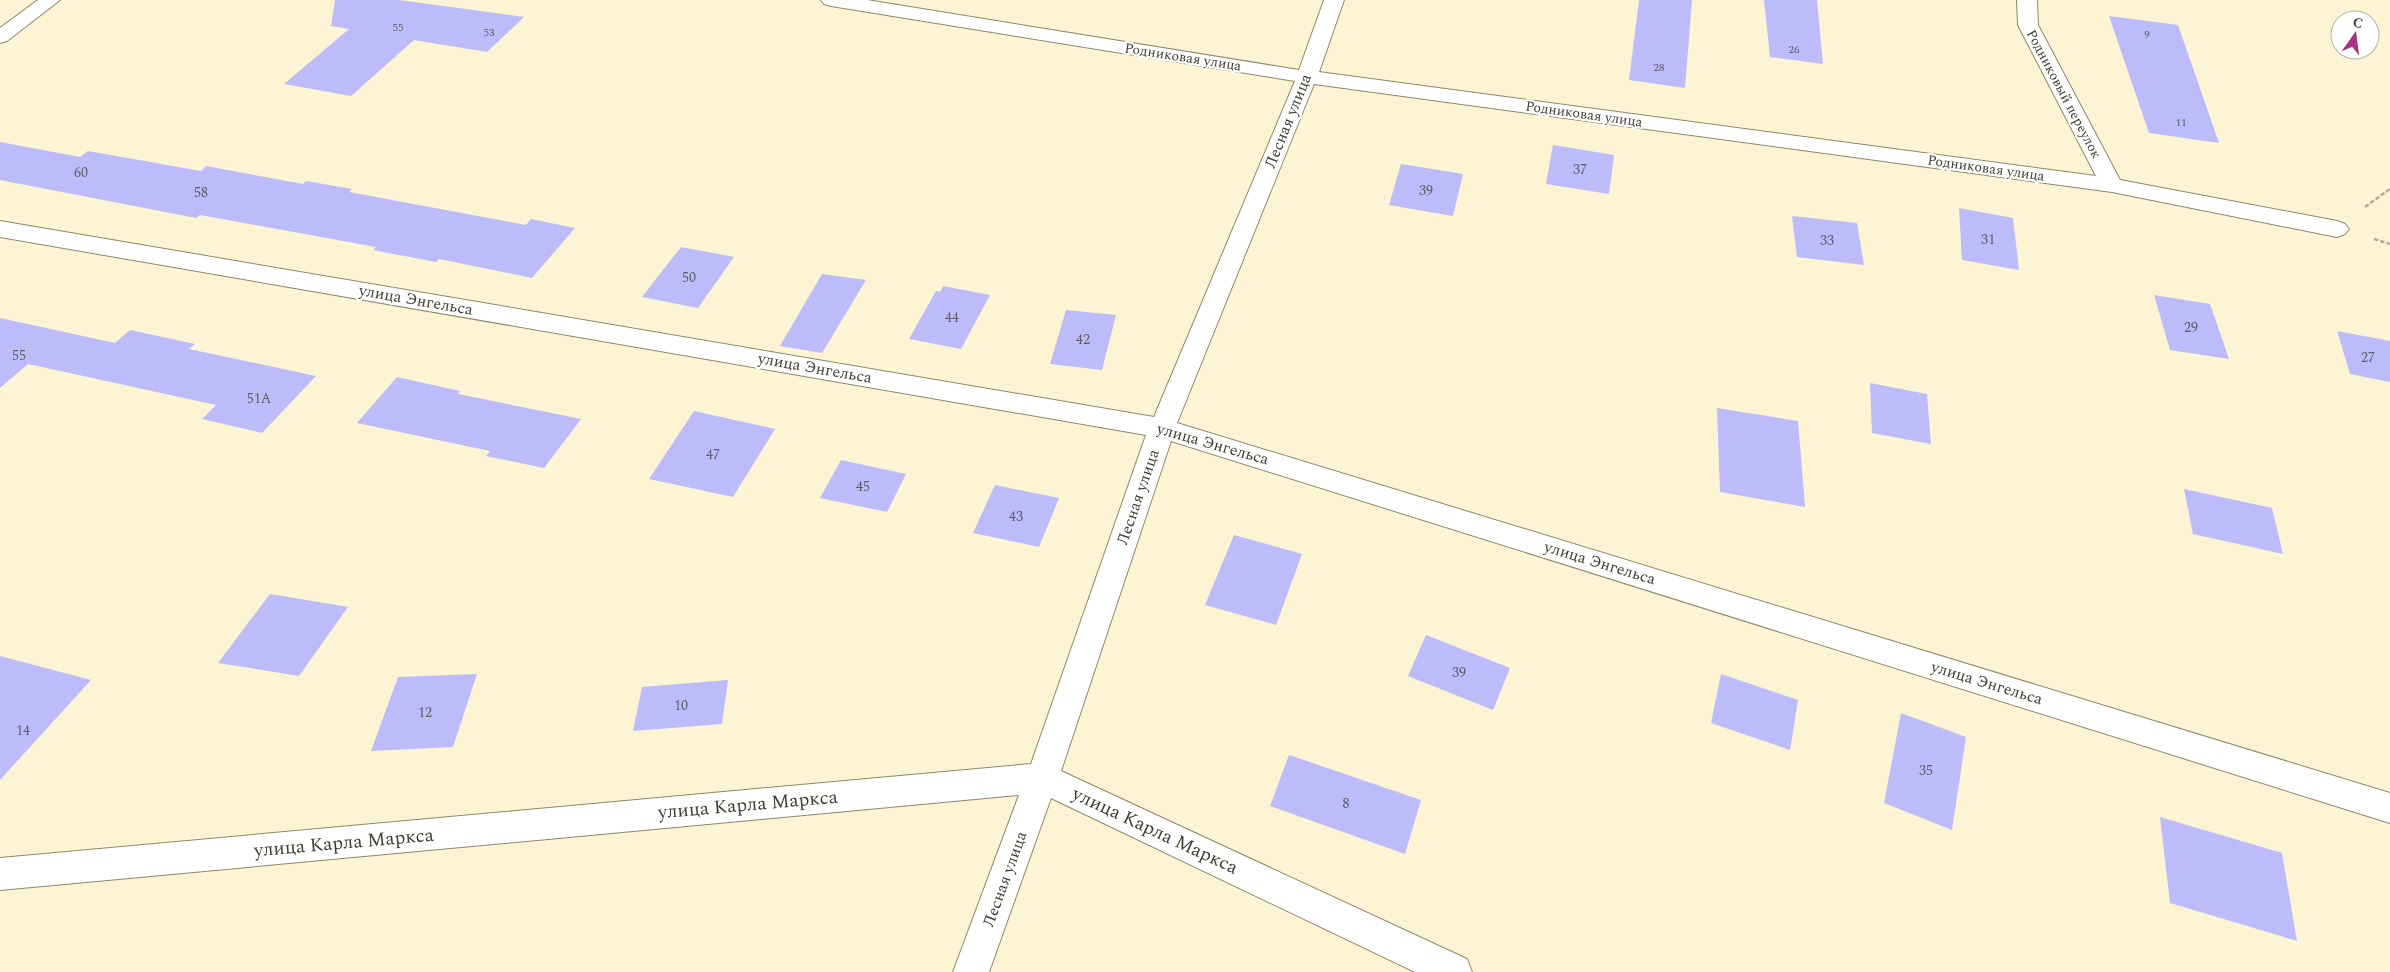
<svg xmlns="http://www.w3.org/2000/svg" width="2390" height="972" viewBox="0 0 2390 972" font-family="Spectral,serif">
<rect width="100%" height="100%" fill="#fdf4d4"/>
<path fill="#bcbcfb" d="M335 0H399L524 17 487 52 414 40 351 96 284 84 349 29 331 26Z
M1639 0H1692L1685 88 1629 80Z
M1764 0H1817L1823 64 1770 57Z
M2109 16 2178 25 2219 143 2149 133Z
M0 142 80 157 88 151 201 171 206 166 303 184 306 181 352 189 349 192 526 225 531 219 575 228 532 278 439 259 436 262 373 250 376 247 200 215 196 218 0 180Z
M1553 145 1614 155 1609 194 1546 184Z
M1401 164 1463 174 1453 216 1389 205Z
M1959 208 2013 218 2019 270 1962 260Z
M1792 216 1857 223 1864 265 1797 257Z
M681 247 734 257 698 308 642 297Z
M822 274 866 280 822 353 780 346Z
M943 286 990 295 961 349 909 339 936 291 940 292Z
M2154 295 2210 304 2229 359 2170 350Z
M1066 310 1116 315 1102 370 1050 364Z
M0 318 115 343 130 330 195 344 189 349 316 376 262 433 202 419 216 405 28 364 0 388Z
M2337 331 2390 341V382L2350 374Z
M397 377 460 391 458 394 581 419 544 468 486 456 490 451 357 423Z
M1870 383 1927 394 1931 444 1872 433Z
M1717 408 1798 421 1805 507 1720 492Z
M694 411 775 429 733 497 649 479Z
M841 460 906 474 887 512 820 498Z
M995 485 1059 498 1039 547 973 533Z
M2184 489 2272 508 2283 554 2193 534Z
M1234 535 1302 554 1276 625 1205 605Z
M270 594 348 607 299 676 218 663Z
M1426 635 1510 668 1493 710 1408 676Z
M0 656 91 680 0 780Z
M477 674 453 747 371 751 398 677Z
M1721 674 1798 700 1790 750 1711 723Z
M728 680 722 724 633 731 642 687Z
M1901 713 1966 737 1952 830 1884 803Z
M1289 755 1421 800 1405 854 1270 806Z
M2160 817 2282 853 2297 941 2170 903Z"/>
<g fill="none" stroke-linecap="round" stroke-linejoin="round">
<defs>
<path id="minor" d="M38 0H60L7 41 0 43V28Z
M821 0H867L1299 70 1324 0H1344L1319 72 2096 176 2018 25 2017 0H2037L2038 25 2120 180 2337 221 2345 224 2349 229 2345 234 2337 237 2112 192 1314 84 1177 423 2390 793V823L1171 441 1061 771 1467 959 1472 972H1415L1051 798 989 972H953L1019 795 0 890V858L1031 764 1146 435 0 237V221L1154 417 1295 81 831 6 824 4Z"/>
</defs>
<use href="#minor" stroke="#8f8769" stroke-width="2"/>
<path stroke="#b3ac93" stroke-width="2.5" stroke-dasharray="4.5 2" stroke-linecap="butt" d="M2365 207 2390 189
M2374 239 2390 244"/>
<use href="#minor" fill="#fff" fill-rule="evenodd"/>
</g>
<g text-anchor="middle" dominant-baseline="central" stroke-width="4.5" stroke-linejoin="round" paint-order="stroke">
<g font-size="11" fill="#5f5d63">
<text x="398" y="27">55</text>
<text x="489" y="32">53</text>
<text x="2147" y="34">9</text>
<text x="1794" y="49">26</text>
<text x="1659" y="67">28</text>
<text x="2181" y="122">11</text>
</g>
<g font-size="14" fill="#403d30" stroke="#fff">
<text transform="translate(1183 57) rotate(9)">Родниковая улица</text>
<text transform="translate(2064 94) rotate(62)">Родниковый переулок</text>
<text transform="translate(1584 114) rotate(8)">Родниковая улица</text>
<text transform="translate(1986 168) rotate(8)">Родниковая улица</text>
</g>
<g font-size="14" fill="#5f5d63">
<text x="1580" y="169">37</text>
<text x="81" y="172">60</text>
<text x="1426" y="190">39</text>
<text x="201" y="192">58</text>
<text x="1988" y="239">31</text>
<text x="1827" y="240">33</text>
<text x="689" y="277">50</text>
<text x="952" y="317">44</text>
<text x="2191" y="327">29</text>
<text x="1083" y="339">42</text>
<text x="19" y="355">55</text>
<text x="2368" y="357">27</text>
<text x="259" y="398">51А</text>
<text x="713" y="454">47</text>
<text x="863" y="486">45</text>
<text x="1016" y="516">43</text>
<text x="1459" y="672">39</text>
<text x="681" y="705">10</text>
<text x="425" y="712">12</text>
<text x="23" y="730">14</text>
<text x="1926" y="770">35</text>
<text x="1346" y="803">8</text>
</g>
<g font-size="16" fill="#403d30" stroke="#fff">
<text transform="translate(1288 121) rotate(-68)">Лесная улица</text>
<text transform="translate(416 300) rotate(10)">улица Энгельса</text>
<text transform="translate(815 368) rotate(10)">улица Энгельса</text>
<text transform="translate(1213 444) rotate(16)">улица Энгельса</text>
<text transform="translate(1138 497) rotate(-71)">Лесная улица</text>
<text transform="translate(1600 563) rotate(17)">улица Энгельса</text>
<text transform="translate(1987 683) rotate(17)">улица Энгельса</text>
<text transform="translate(1005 879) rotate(-70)">Лесная улица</text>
</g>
<g font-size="19" fill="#403d30" stroke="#fff">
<text transform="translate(748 805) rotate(-5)">улица Карла Маркса</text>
<text transform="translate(1155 831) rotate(25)">улица Карла Маркса</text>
<text transform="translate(344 843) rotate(-5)">улица Карла Маркса</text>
</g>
</g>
<g transform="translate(2355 35) rotate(14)"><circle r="24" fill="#ffffff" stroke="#b3b1ac"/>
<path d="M0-4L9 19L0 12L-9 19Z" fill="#a82f84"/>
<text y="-8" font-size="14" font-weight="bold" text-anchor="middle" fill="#403d30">С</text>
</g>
</svg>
